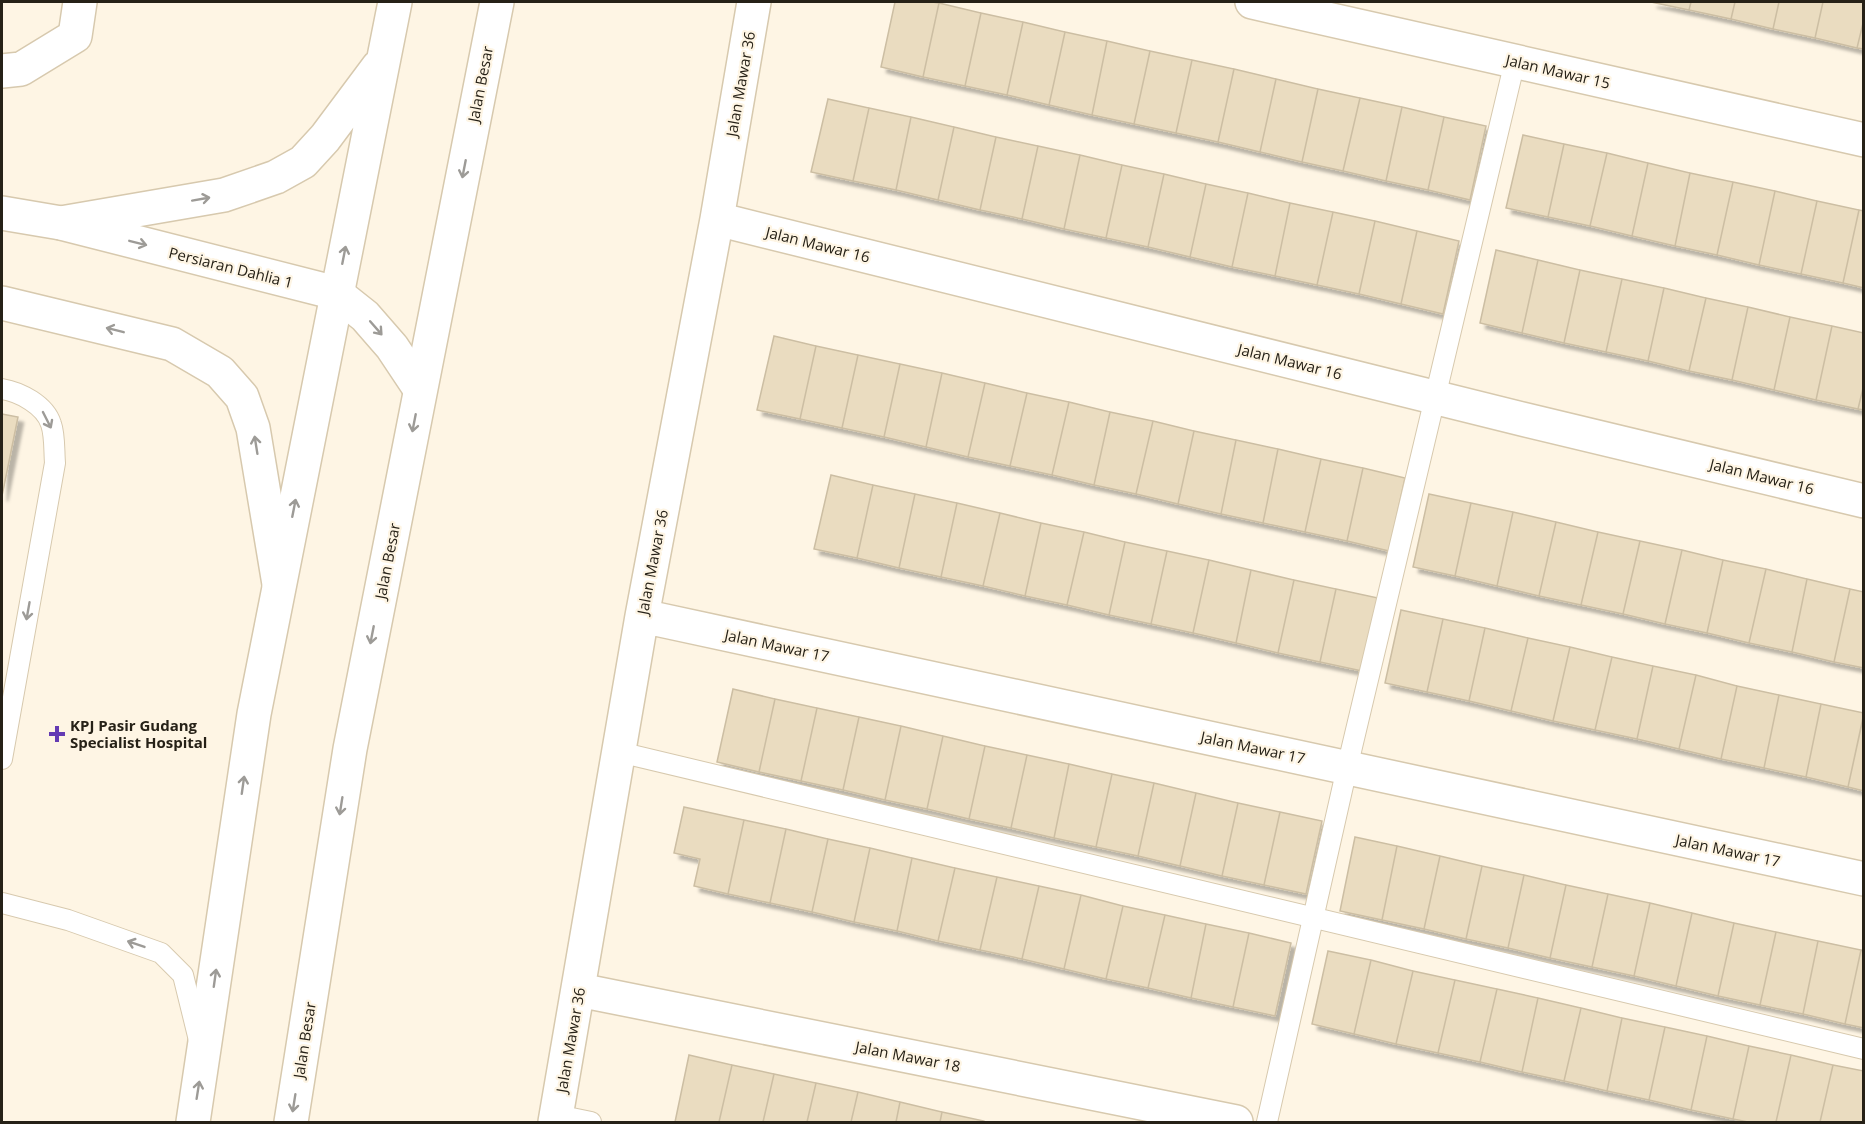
<svg xmlns="http://www.w3.org/2000/svg" width="1865" height="1124" viewBox="0 0 1865 1124" font-family="'Open Sans',sans-serif">
<defs>
<filter id="shadow"><feDropShadow dx="5.5" dy="5.5" stdDeviation="1.5" flood-color="#0004"/></filter>
</defs>
<rect width="100%" height="100%" fill="#fef5e4"/>
<path fill="#eadcc0" stroke="#ccbea3" stroke-width="1.5" filter="url(#shadow)" d="M895 2H932L939 3 923 77 881 67Z
M1651 2H1691L1689 10Z
M1691 2H1735L1731 19 1689 10Z
M1735 2H1779L1773 29 1731 19Z
M1779 2H1823L1815 38 1773 29Z
M1823 2H1864V19L1857 48 1815 38Z
M939 3 981 13 965 86 923 77Z
M981 13 1023 22 1007 95 965 86Z
M1864 19V49L1857 48Z
M1023 22 1065 32 1049 105 1007 95Z
M1065 32 1107 41 1092 115 1049 105Z
M1107 41 1150 51 1134 124 1092 115Z
M1150 51 1192 60 1176 133 1134 124Z
M1192 60 1234 69 1218 142 1176 133Z
M1234 69 1276 79 1260 152 1218 142Z
M1276 79 1318 89 1302 162 1260 152Z
M1318 89 1360 98 1343 171 1302 162Z
M1360 98 1402 107 1386 181 1343 171Z
M828 99 869 108 853 181 811 172Z
M1402 107 1444 117 1428 190 1386 181Z
M869 108 911 117 896 190 853 181Z
M911 117 954 127 938 200 896 190Z
M1444 117 1486 126 1470 200 1428 190Z
M954 127 996 137 980 210 938 200Z
M1523 135 1564 144 1548 217 1506 208Z
M996 137 1038 146 1022 219 980 210Z
M1564 144 1607 153 1590 226 1548 217Z
M1038 146 1080 155 1064 229 1022 219Z
M1607 153 1648 163 1632 236 1590 226Z
M1080 155 1122 165 1106 238 1064 229Z
M1648 163 1690 173 1675 246 1632 236Z
M1122 165 1164 174 1148 247 1106 238Z
M1690 173 1733 182 1717 255 1675 246Z
M1164 174 1206 184 1190 257 1148 247Z
M1733 182 1775 191 1759 265 1717 255Z
M1206 184 1248 193 1232 267 1190 257Z
M1775 191 1817 201 1801 274 1759 265Z
M1248 193 1290 203 1275 276 1232 267Z
M1817 201 1859 210 1843 283 1801 274Z
M1290 203 1333 212 1317 285 1275 276Z
M1859 210 1864 211V288L1843 283Z
M1333 212 1375 221 1359 294 1317 285Z
M1375 221 1417 231 1401 304 1359 294Z
M1417 231 1459 241 1443 314 1401 304Z
M1496 250 1538 260 1522 333 1480 323Z
M1538 260 1580 270 1564 343 1522 333Z
M1580 270 1622 279 1606 352 1564 343Z
M1622 279 1664 288 1648 361 1606 352Z
M1664 288 1706 298 1689 371 1648 361Z
M1706 298 1748 307 1732 380 1689 371Z
M1748 307 1790 317 1774 390 1732 380Z
M1790 317 1832 326 1816 400 1774 390Z
M1832 326 1864 333V384L1858 409 1816 400Z
M774 336 816 346 800 419 757 410Z
M816 346 858 355 842 428 800 419Z
M858 355 900 364 884 437 842 428Z
M900 364 942 373 926 447 884 437Z
M942 373 985 383 968 457 926 447Z
M985 383 1027 393 1010 466 968 457Z
M1864 384V410L1858 409Z
M1027 393 1069 402 1052 475 1010 466Z
M1069 402 1110 412 1094 485 1052 475Z
M1110 412 1153 421 1136 494 1094 485Z
M2 414 18 417 2 496Z
M1153 421 1194 431 1178 504 1136 494Z
M1194 431 1236 440 1221 514 1178 504Z
M1236 440 1278 449 1263 523 1221 514Z
M1278 449 1321 459 1305 532 1263 523Z
M1321 459 1363 468 1347 541 1305 532Z
M1363 468 1405 478 1389 551 1347 541Z
M831 475 873 485 857 558 814 549Z
M873 485 915 494 899 568 857 558Z
M915 494 957 503 941 577 899 568Z
M1429 494 1471 503 1455 576 1413 567Z
M957 503 1000 513 983 586 941 577Z
M1471 503 1513 512 1497 586 1455 576Z
M1513 512 1556 522 1539 596 1497 586Z
M1000 513 1041 523 1025 596 983 586Z
M1556 522 1598 532 1581 605 1539 596Z
M1041 523 1084 532 1067 605 1025 596Z
M1084 532 1125 542 1109 615 1067 605Z
M1598 532 1640 541 1623 614 1581 605Z
M1640 541 1682 550 1665 624 1623 614Z
M1125 542 1167 551 1151 624 1109 615Z
M1682 550 1723 560 1707 633 1665 624Z
M1167 551 1209 560 1193 633 1151 624Z
M1209 560 1251 570 1236 643 1193 633Z
M1723 560 1766 569 1749 643 1707 633Z
M1766 569 1807 579 1792 652 1749 643Z
M1251 570 1294 580 1278 653 1236 643Z
M1807 579 1850 589 1834 662 1792 652Z
M1294 580 1336 589 1320 662 1278 653Z
M1336 589 1378 598 1362 671 1320 662Z
M1850 589 1864 592V668L1834 662Z
M1401 610 1443 619 1427 692 1385 683Z
M1443 619 1485 628 1469 701 1427 692Z
M1485 628 1528 638 1511 711 1469 701Z
M1528 638 1570 647 1553 721 1511 711Z
M1570 647 1612 657 1595 730 1553 721Z
M1612 657 1653 666 1637 739 1595 730Z
M1653 666 1696 675 1679 749 1637 739Z
M1696 675 1737 686 1721 759 1679 749Z
M1737 686 1779 695 1764 768 1721 759Z
M733 689 775 699 759 772 717 762Z
M1779 695 1821 704 1806 777 1764 768Z
M775 699 817 708 801 781 759 772Z
M1821 704 1864 713 1848 787 1806 777Z
M817 708 859 717 843 790 801 781Z
M1864 714V791L1848 787Z
M859 717 901 726 885 800 843 790Z
M901 726 943 736 927 809 885 800Z
M943 736 985 746 969 819 927 809Z
M985 746 1027 755 1011 828 969 819Z
M1027 755 1069 764 1054 838 1011 828Z
M1069 764 1112 774 1096 847 1054 838Z
M1112 774 1154 783 1138 856 1096 847Z
M1154 783 1196 793 1180 866 1138 856Z
M1196 793 1238 803 1222 876 1180 866Z
M1238 803 1280 812 1264 885 1222 876Z
M684 807 744 820 728 894 694 886 700 859 674 853Z
M1280 812 1322 821 1306 894 1264 885Z
M744 820 786 829 770 903 728 894Z
M786 829 828 839 812 912 770 903Z
M1355 837 1397 846 1382 920 1340 911Z
M828 839 870 848 854 922 812 912Z
M1397 846 1440 856 1424 929 1382 920Z
M870 848 912 858 897 931 854 922Z
M1440 856 1482 866 1466 939 1424 929Z
M912 858 955 868 938 941 897 931Z
M1482 866 1524 875 1508 948 1466 939Z
M955 868 997 877 980 950 938 941Z
M1524 875 1566 885 1550 958 1508 948Z
M997 877 1039 886 1022 959 980 950Z
M1566 885 1608 894 1592 967 1550 958Z
M1039 886 1081 895 1064 969 1022 959Z
M1608 894 1650 903 1634 976 1592 967Z
M1081 895 1123 906 1106 979 1064 969Z
M1650 903 1692 913 1676 986 1634 976Z
M1123 906 1165 915 1148 988 1106 979Z
M1692 913 1734 923 1718 996 1676 986Z
M1165 915 1206 924 1191 998 1148 988Z
M1734 923 1776 932 1760 1005 1718 996Z
M1206 924 1249 933 1233 1007 1191 998Z
M1776 932 1818 941 1803 1014 1760 1005Z
M1249 933 1291 943 1275 1016 1233 1007Z
M1818 941 1861 950 1845 1024 1803 1014Z
M1861 950 1864 951V1028L1845 1024Z
M1328 951 1371 960 1354 1034 1312 1024Z
M1371 960 1413 971 1396 1044 1354 1034Z
M1413 971 1455 980 1438 1053 1396 1044Z
M1455 980 1497 989 1480 1062 1438 1053Z
M1497 989 1538 998 1522 1072 1480 1062Z
M1538 998 1581 1008 1564 1081 1522 1072Z
M1581 1008 1622 1018 1607 1091 1564 1081Z
M1622 1018 1665 1027 1649 1100 1607 1091Z
M1665 1027 1707 1036 1691 1110 1649 1100Z
M1707 1036 1749 1046 1733 1119 1691 1110Z
M1749 1046 1791 1055 1776 1122H1748L1733 1119Z
M689 1055 732 1065 719 1122H675Z
M1791 1055 1833 1065 1820 1122H1776Z
M732 1065 774 1074 763 1122H719Z
M1833 1065 1864 1071V1122H1820Z
M774 1074 816 1083 807 1122H763Z
M816 1083 858 1092 851 1122H807Z
M858 1092 900 1102 896 1122H851Z
M900 1102 942 1112 940 1122H896Z
M942 1112 984 1121V1122H940Z"/>
<g fill="none" stroke-linecap="round" stroke-linejoin="round">
<defs>
<path id="service" d="M2 389C20 392 45 405 51 424 55 435 54 451 55 463L2 759
M619 752 1864 1049
M2 903 68 920 161 953 183 975 199 1040
M557 1115 591 1122
M1267 1122 1347 768 1515 61"/>
<path id="minor" d="M1252 2 1864 140
M2 71 21 69 75 36 80 2
M717 219 1522 419 1864 501
M642 616 1864 879
M579 990 1236 1122
M555 1122 642 616 717 219 754 2"/>
<path id="tertiary" d="M2 213 61 223 336 293 365 316 392 347 420 389
M2 303 172 344 220 372 242 397 253 428 279 584"/>
<path id="primary" d="M61 223 224 195 276 177 303 162 325 138 378 67
M193 1122 254 714 395 2
M291 1122 350 749 497 2"/>
</defs>
<use href="#service" stroke="#d7c9ae" stroke-width="22"/>
<use href="#minor" stroke="#d7c9ae" stroke-width="36"/>
<use href="#tertiary" stroke="#d7c9ae" stroke-width="36"/>
<use href="#primary" stroke="#d7c9ae" stroke-width="36"/>
<use href="#service" stroke="#fff" stroke-width="20"/>
<use href="#minor" stroke="#fff" stroke-width="33"/>
<use href="#tertiary" stroke="#fff" stroke-width="33"/>
<use href="#primary" stroke="#fff" stroke-width="33"/>
</g>
<defs><path id="oneway-shaft" d="M-6 0H5M1.5-3L5.5 0L1.5 3" fill="none" stroke-width="1.6" stroke-linecap="round" stroke-linejoin="round" transform="scale(1.5)"/></defs>
<g stroke="#9d9b97">
<use href="#oneway-shaft" transform="translate(464 169) rotate(101)"/>
<use href="#oneway-shaft" transform="translate(201 199) rotate(-10)"/>
<use href="#oneway-shaft" transform="translate(138 243) rotate(14)"/>
<use href="#oneway-shaft" transform="translate(344 255) rotate(-79)"/>
<use href="#oneway-shaft" transform="translate(376 328) rotate(49)"/>
<use href="#oneway-shaft" transform="translate(115 330) rotate(-166)"/>
<use href="#oneway-shaft" transform="translate(47 420) rotate(63)"/>
<use href="#oneway-shaft" transform="translate(414 423) rotate(101)"/>
<use href="#oneway-shaft" transform="translate(256 445) rotate(-99)"/>
<use href="#oneway-shaft" transform="translate(294 508) rotate(-79)"/>
<use href="#oneway-shaft" transform="translate(28 611) rotate(100)"/>
<use href="#oneway-shaft" transform="translate(372 635) rotate(101)"/>
<use href="#oneway-shaft" transform="translate(243 785) rotate(-82)"/>
<use href="#oneway-shaft" transform="translate(341 806) rotate(99)"/>
<use href="#oneway-shaft" transform="translate(136 944) rotate(-161)"/>
<use href="#oneway-shaft" transform="translate(215 978) rotate(-82)"/>
<use href="#oneway-shaft" transform="translate(198 1090) rotate(-81)"/>
<use href="#oneway-shaft" transform="translate(294 1103) rotate(99)"/>
</g>
<path fill="#643bb3" stroke="#fef5e4" stroke-width="2" d="M54 725h6v6h6v6h-6v6h-6v-6h-6v-6h6z"/>
<g text-anchor="middle" dominant-baseline="central" stroke-width="4.5" stroke-linejoin="round" paint-order="stroke">
<g font-size="15" fill="#262117" stroke="#fef5e4">
<text transform="translate(1558 71) rotate(13)">Jalan Mawar 15</text>
<text transform="translate(480 84) rotate(-79)">Jalan Besar</text>
<text transform="translate(740 84) rotate(-80)">Jalan Mawar 36</text>
<text transform="translate(818 244) rotate(14)">Jalan Mawar 16</text>
<text transform="translate(231 267) rotate(14)">Persiaran Dahlia 1</text>
<text transform="translate(1290 361) rotate(14)">Jalan Mawar 16</text>
<text transform="translate(1762 476) rotate(14)">Jalan Mawar 16</text>
<text transform="translate(387 561) rotate(-79)">Jalan Besar</text>
<text transform="translate(652 562) rotate(-79)">Jalan Mawar 36</text>
<text transform="translate(777 645) rotate(12)">Jalan Mawar 17</text>
<text transform="translate(1253 747) rotate(12)">Jalan Mawar 17</text>
<text transform="translate(1728 850) rotate(12)">Jalan Mawar 17</text>
<text transform="translate(304 1040) rotate(-81)">Jalan Besar</text>
<text transform="translate(570 1040) rotate(-80)">Jalan Mawar 36</text>
<text transform="translate(908 1056) rotate(11)">Jalan Mawar 18</text>
</g>
<g font-size="15" font-weight="bold" fill="#262117" stroke="#fef5e4" text-anchor="start">
<text x="70" y="725">KPJ Pasir Gudang<tspan x="70" dy="17">Specialist Hospital</tspan></text>
</g>
</g>
<rect width="1865" height="1124" fill="none" stroke="#262117" stroke-width="6"/>
</svg>
